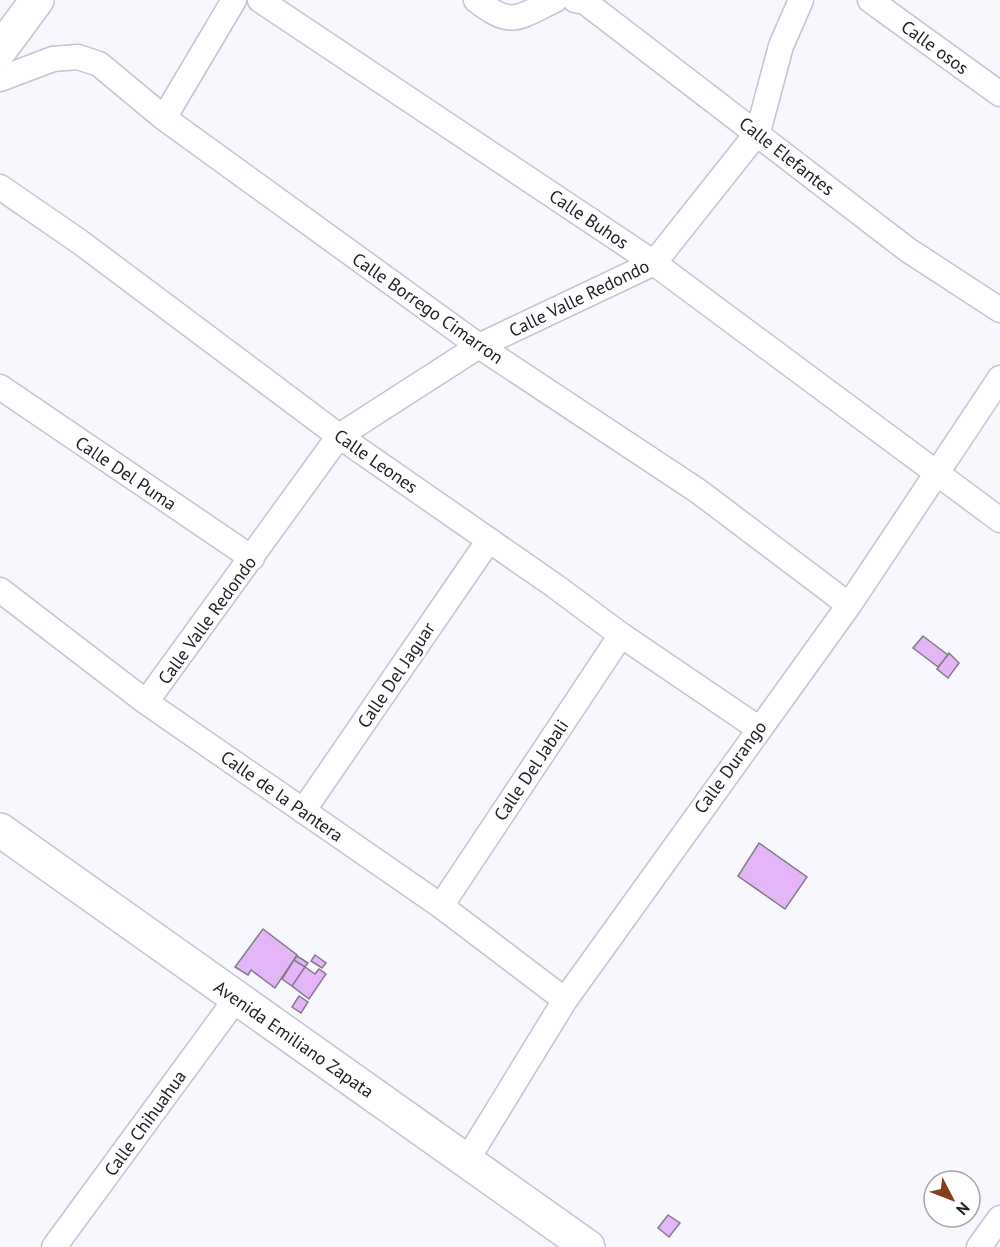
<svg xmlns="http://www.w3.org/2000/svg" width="1000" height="1247" viewBox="0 0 1000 1247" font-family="'PT Sans',sans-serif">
<rect width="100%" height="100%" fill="#f8f7fe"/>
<path fill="#e4b5f7" stroke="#837a87" stroke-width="1.5" d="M923 636 948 655 938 667 913 648Z
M949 653 959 663 948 678 937 669Z
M759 843 807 877 785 909 738 876Z
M263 929 297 955 275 988 251 970 248 975 235 967Z
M315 955 326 963 322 968 311 961Z
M297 956 308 963 305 967 294 960Z
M294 960 305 967 292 986 282 979Z
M305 967 315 974 319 969 326 974 309 999 292 986Z
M299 996 308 1002 301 1013 292 1007Z
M668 1215 680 1223 669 1237 658 1228Z"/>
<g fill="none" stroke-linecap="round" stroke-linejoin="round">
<defs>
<path id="street" d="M260 0 654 263 1000 520
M476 0C512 28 517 18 555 0
M575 0 585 2 908 250 1000 310
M870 0 1000 94
M0 79 53 59 78 57 99 64 164 118 479 346 698 491 849 605
M164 118 234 0
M0 187 80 242 339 436 555 586 621 635 758 728
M0 387 252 558
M0 590 146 702 441 906 565 1000
M146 702 339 436 479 346 654 263 758 132 781 46 801 0
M303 811 489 540
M441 906 621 635
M467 1160 565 1000 849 605 1000 378
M54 1247 236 999
M979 1247 1000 1218"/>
<path id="secondary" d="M0 50 37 0
M0 830 588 1247"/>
</defs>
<use href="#street" stroke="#c5c2d2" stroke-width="27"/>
<use href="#secondary" stroke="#c5c2d2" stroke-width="36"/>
<use href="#street" stroke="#fff" stroke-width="24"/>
<use href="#secondary" stroke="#fff" stroke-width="33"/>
</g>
<g text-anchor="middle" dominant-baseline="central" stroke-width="6" stroke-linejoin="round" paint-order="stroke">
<g font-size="18" fill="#1f1e24" stroke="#fff">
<text transform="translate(935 47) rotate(36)">Calle osos</text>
<text transform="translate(787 156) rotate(38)">Calle Elefantes</text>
<text transform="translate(589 219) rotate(34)">Calle Buhos</text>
<text transform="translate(579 298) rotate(-26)">Calle Valle Redondo</text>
<text transform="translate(428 308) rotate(35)">Calle Borrego Cimarron</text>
<text transform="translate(376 461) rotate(35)">Calle Leones</text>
<text transform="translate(126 473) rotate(34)">Calle Del Puma</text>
<text transform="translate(207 620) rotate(-54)">Calle Valle Redondo</text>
<text transform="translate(396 675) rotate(-56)">Calle Del Jaguar</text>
<text transform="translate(730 767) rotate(-54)">Calle Durango</text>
<text transform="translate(531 770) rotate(-56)">Calle Del Jabali</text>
<text transform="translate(282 796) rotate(35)">Calle de la Pantera</text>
<text transform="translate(294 1039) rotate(35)">Avenida Emiliano Zapata</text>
<text transform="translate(145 1123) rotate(-54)">Calle Chihuahua</text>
</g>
</g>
<g transform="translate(952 1199) rotate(132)"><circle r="28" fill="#ffffff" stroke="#a5a5a7" stroke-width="1.5"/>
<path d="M0-4.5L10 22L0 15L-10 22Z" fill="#863f1c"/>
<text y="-9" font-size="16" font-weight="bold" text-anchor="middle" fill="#1f1e24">N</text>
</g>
</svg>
